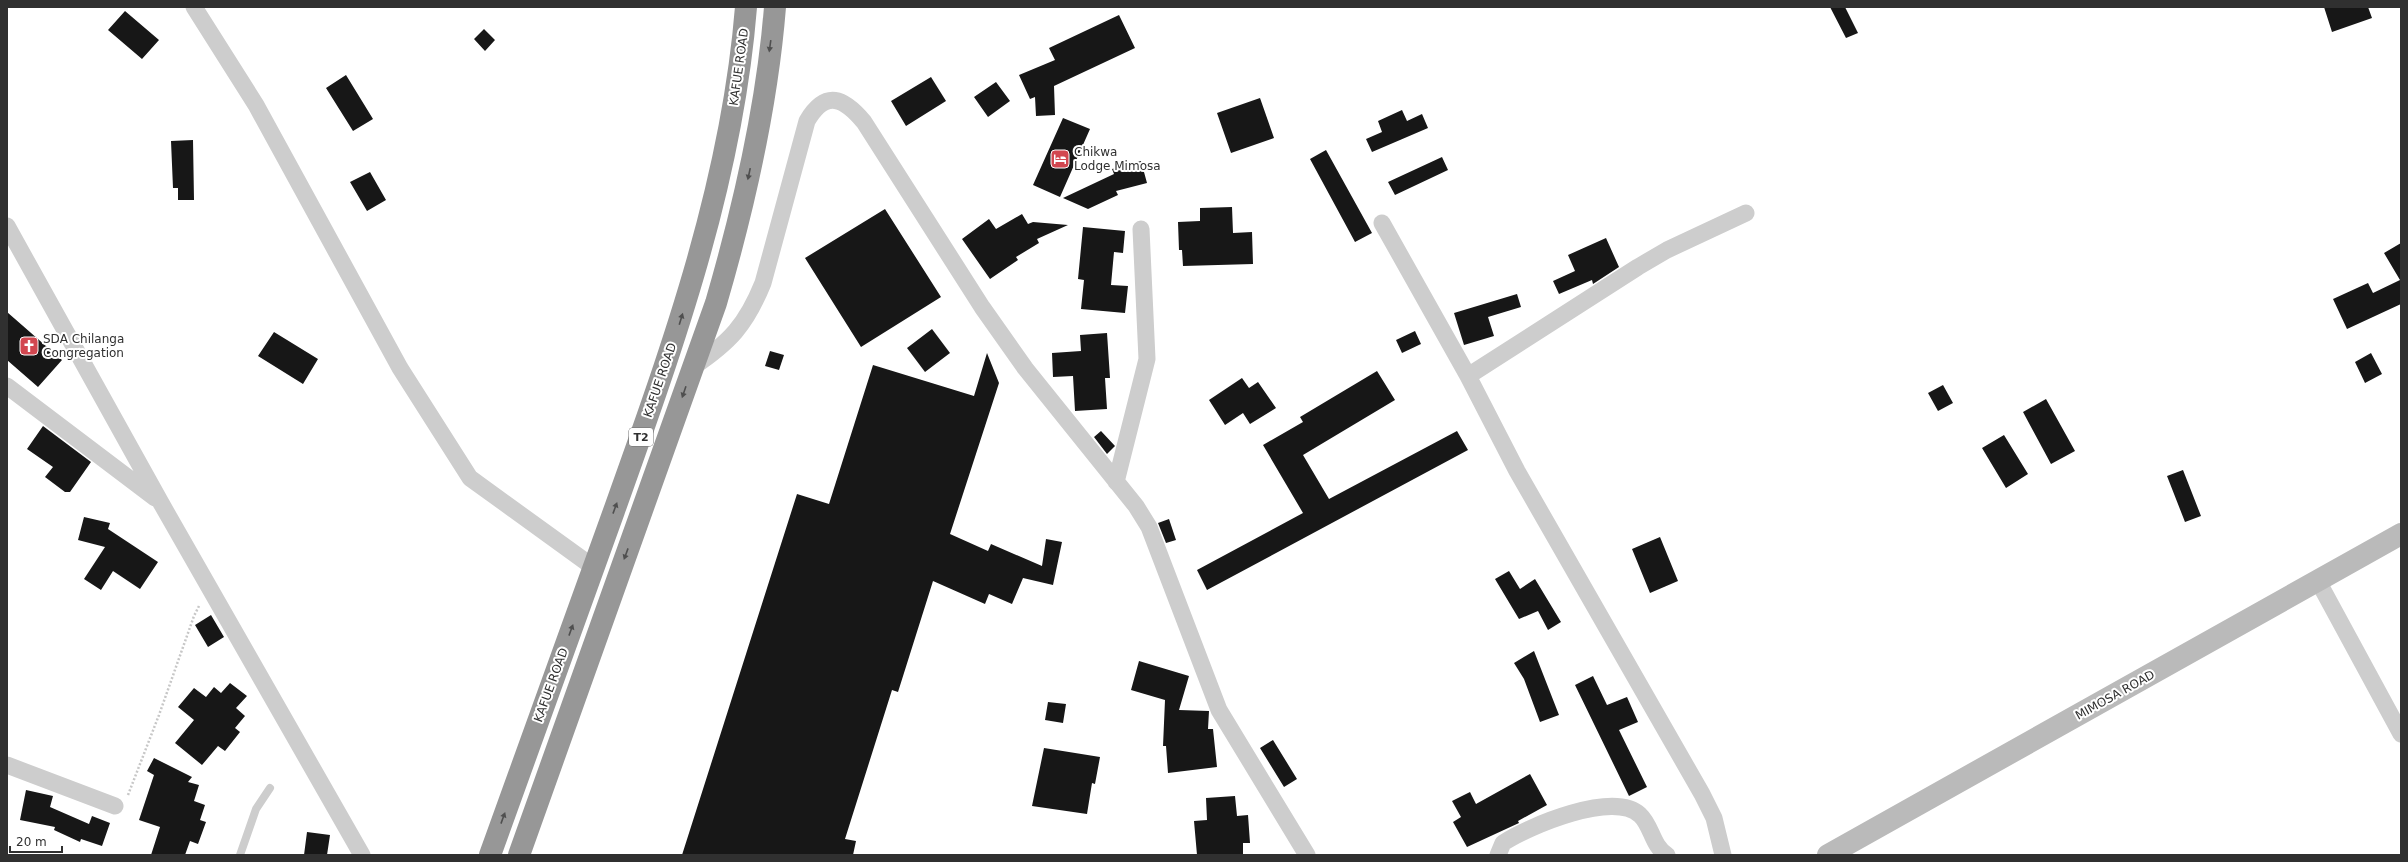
<svg xmlns="http://www.w3.org/2000/svg" width="2408" height="862" viewBox="0 0 2408 862" font-family="'DejaVu Sans',sans-serif">
<rect width="100%" height="100%" fill="#fff"/>
<path fill="#171717" d="M1830 7H1845L1858 33 1846 38Z
M2324 7H2368L2372 18 2332 32Z
M125 11 159 40 142 59 108 30Z
M1119 15 1135 48 1054 86 1055 115 1036 116 1035 97 1030 99 1019 75 1055 60 1049 48Z
M484 29 495 40 485 51 474 39Z
M346 75 373 119 353 131 326 88Z
M931 77 946 101 906 126 891 101Z
M996 82 1010 101 988 117 974 97Z
M1260 98 1274 138 1231 153 1217 113Z
M1402 110 1407 121 1422 114 1428 128 1372 152 1366 139 1382 132 1378 121Z
M1063 118 1090 129 1060 197 1033 185Z
M193 140 194 200H178V188H173L171 141Z
M1326 150 1372 233 1355 242 1310 159Z
M1442 157 1448 170 1395 195 1388 182Z
M1141 161 1147 183 1116 191 1118 195 1088 209 1063 198 1114 174 1112 169Z
M370 172 386 200 367 211 350 182Z
M1232 207 1233 233 1252 232 1253 264 1183 266 1182 250H1179L1178 222 1200 221V208Z
M885 209 941 297 861 347 805 258Z
M1022 214 1028 224 1033 222 1068 225 1037 239 1039 243 1016 257 1018 260 990 279 962 239 989 219 996 229Z
M1083 227 1125 231 1123 253 1114 252 1111 285 1128 286 1125 313 1081 309 1084 280 1078 279Z
M1606 238 1619 267 1593 284 1592 280 1559 294 1553 281 1575 271 1568 255Z
M2401 243V304L2347 329 2333 299 2368 283 2373 293 2400 280 2384 253Z
M1517 294 1521 307 1488 317 1494 336 1464 345 1454 313Z
M7 312 62 360 38 387 7 360Z
M932 329 950 353 925 372 907 348Z
M1415 331 1421 344 1402 353 1396 340Z
M274 332 318 359 303 384 258 356Z
M1107 333 1110 378H1105L1107 409 1075 411 1073 376 1053 377 1052 353 1081 351 1080 335Z
M770 351 784 355 779 370 765 366Z
M987 353 999 383 950 534 988 551 991 544 1042 566 1046 539 1062 542 1053 585 1023 578 1012 604 989 594 985 604 933 581 898 692 892 690 845 839 856 841 853 855H682L797 494 829 504 873 365 974 396Z
M2371 353 2382 374 2365 383 2355 362Z
M1377 371 1395 400 1303 455 1329 499 1457 431 1468 450 1207 590 1197 570 1303 513 1263 445 1303 422 1300 417Z
M1242 378 1249 388 1258 382 1276 408 1250 424 1243 413 1225 425 1209 400Z
M1943 385 1953 403 1938 411 1928 393Z
M2046 399 2075 451 2051 464 2023 412Z
M43 426 91 462 70 492H65L45 477 53 467 27 449Z
M1101 431 1115 446 1107 454 1094 437Z
M2004 435 2028 474 2006 488 1982 448Z
M2183 470 2201 516 2185 522 2167 476Z
M84 517 110 523 108 529 158 562 140 589 113 571 101 590 84 579 105 547 78 540Z
M1169 519 1176 540 1166 543 1158 523Z
M1660 537 1678 581 1650 593 1632 549Z
M1509 571 1520 589 1535 579 1561 622 1548 630 1538 611 1519 619 1495 579Z
M211 615 224 637 208 647 195 625Z
M1534 651 1559 715 1540 722 1524 679 1514 663Z
M1139 661 1189 676 1179 710 1209 711 1208 729H1213L1217 767 1168 773 1166 746H1163L1165 700 1131 690Z
M1593 676 1607 705 1627 697 1638 722 1619 730 1647 787 1629 796 1575 685Z
M230 683 247 696 236 708 245 716 235 728 240 732 225 751 218 746 202 765 175 743 194 720 178 707 194 688 206 697 214 687 221 693Z
M1048 702 1066 704 1063 723 1045 720Z
M1273 740 1297 779 1284 787 1260 748Z
M1044 748 1100 757 1095 784 1092 783 1087 814 1032 806Z
M154 758 192 777 188 782 199 785 194 801 205 805 200 820 206 822 198 844 190 841 185 855H151L160 827 139 820 154 775 147 771Z
M1530 774 1547 805 1518 821 1519 823 1467 847 1453 822 1461 817 1452 801 1470 792 1476 804Z
M26 790 53 796 50 807 89 824 92 816 110 823 102 846 81 839 80 842 54 830 55 827 20 820Z
M1235 796 1237 816 1248 815 1250 843H1243V855H1197L1194 821 1207 820 1206 798Z
M307 832 330 835 327 855H304Z"/>
<g fill="none" stroke-linecap="round" stroke-linejoin="round">
<path stroke="#c7c7c7" stroke-width="2.5" stroke-dasharray="2 2" stroke-linecap="butt" d="M128 795 159 715 194 616 199 606"/>
<path stroke="#cdcdcd" stroke-width="8" d="M240 855 256 809 270 788"/>
<path stroke="#cdcdcd" stroke-width="17" d="M194 7 256 105 400 368 470 478 593 567
M1382 223 1468 376 1517 471 1702 794 1714 818 1723 855
M7 226 161 503 362 855
M693 367C730 342 746 325 763 283L807 121C826 89 844 98 864 122L982 307 1025 368 1136 506 1149 527 1219 710 1307 855
M1468 376 1638 267 1667 250 1746 213
M7 386 155 498
M1116 482 1147 359 1141 229
M2318 581 2401 734
M7 765 115 806
M1498 855 1503 843C1529 826 1614 790 1640 815 1652 826 1652 846 1667 855"/>
<path stroke="#bababa" stroke-width="22" d="M1828 855 2401 534"/>
<path stroke="#979797" stroke-width="22" d="M490 855C531 740 572 625 614 511 673 346 732 182 746 7
M519 855 716 303C744 207 767 108 775 7"/>
</g>
<defs><path id="oneway-solid" d="M-6-.8H1V-3.2L6.5 0L1 3.2V.8H-6Z"/></defs>
<g fill="#4f4f4f">
<use href="#oneway-solid" transform="translate(770 46) rotate(98)"/>
<use href="#oneway-solid" transform="translate(749 174) rotate(102)"/>
<use href="#oneway-solid" transform="translate(681 319) rotate(-73)"/>
<use href="#oneway-solid" transform="translate(684 392) rotate(109)"/>
<use href="#oneway-solid" transform="translate(615 508) rotate(-70)"/>
<use href="#oneway-solid" transform="translate(626 554) rotate(110)"/>
<use href="#oneway-solid" transform="translate(571 630) rotate(-70)"/>
<use href="#oneway-solid" transform="translate(503 818) rotate(-70)"/>
</g>
<defs>
<symbol id="hotel-square" viewBox="-11 -11 22 22"><rect x="-9" y="-9" width="18" height="18" rx="4" fill="#d24750" stroke="#fff"/><path d="M-6-4.5h1.5V1H6V5H4.5V3h-9V5H-6ZM-4 0a1.8 1.8 0 1 1 3.6 0ZM.5 0V-2.5h3Q6-2.5 6 0Z" fill="#fff"/></symbol>
<symbol id="church-square" viewBox="-11 -11 22 22"><rect x="-9" y="-9" width="18" height="18" rx="4" fill="#d24750" stroke="#fff"/><path d="M-1.2-6h2.4v3.5h3.3v2.4h-3.3V6h-2.4V-.1h-3.3v-2.4h3.3Z" fill="#fff"/></symbol>
</defs>
<g fill-rule="evenodd">
<use href="#hotel-square" x="1049" y="148" width="22" height="22"/>
<use href="#church-square" x="18" y="335" width="22" height="22"/>
</g>
<g text-anchor="middle" dominant-baseline="central" stroke-width="4" stroke-linejoin="round" paint-order="stroke">
<rect fill="#fff" stroke="#6e6e6e" stroke-width="1" x="629" y="428" width="24" height="18" rx="3"/>
<g font-size="11" font-weight="bold" fill="#303030">
<text x="641" y="437">T2</text>
</g>
<g font-size="12" fill="#303030" stroke="#fff">
<text transform="translate(739 67) rotate(-82)">KAFUE ROAD</text>
<text transform="translate(660 380) rotate(-71)">KAFUE ROAD</text>
<text transform="translate(551 685) rotate(-70)">KAFUE ROAD</text>
<text transform="translate(2115 695) rotate(-29)">MIMOSA ROAD</text>
</g>
<g font-size="12" fill="#303030" stroke="#fff" text-anchor="start">
<text x="1074" y="152">Chikwa<tspan x="1074" dy="14">Lodge Mimosa</tspan></text>
<text x="43" y="339">SDA Chilanga<tspan x="43" dy="14">Congregation</tspan></text>
</g>
</g>
<rect width="2408" height="862" fill="none" stroke="#303030" stroke-width="16"/>
<path d="M10 846v6h52v-6" fill="none" stroke="#303030" stroke-width="2"/>
<text x="16" y="846" font-size="12" fill="#303030" stroke="#ffffff" stroke-width="3" paint-order="stroke">20 m</text>
</svg>
